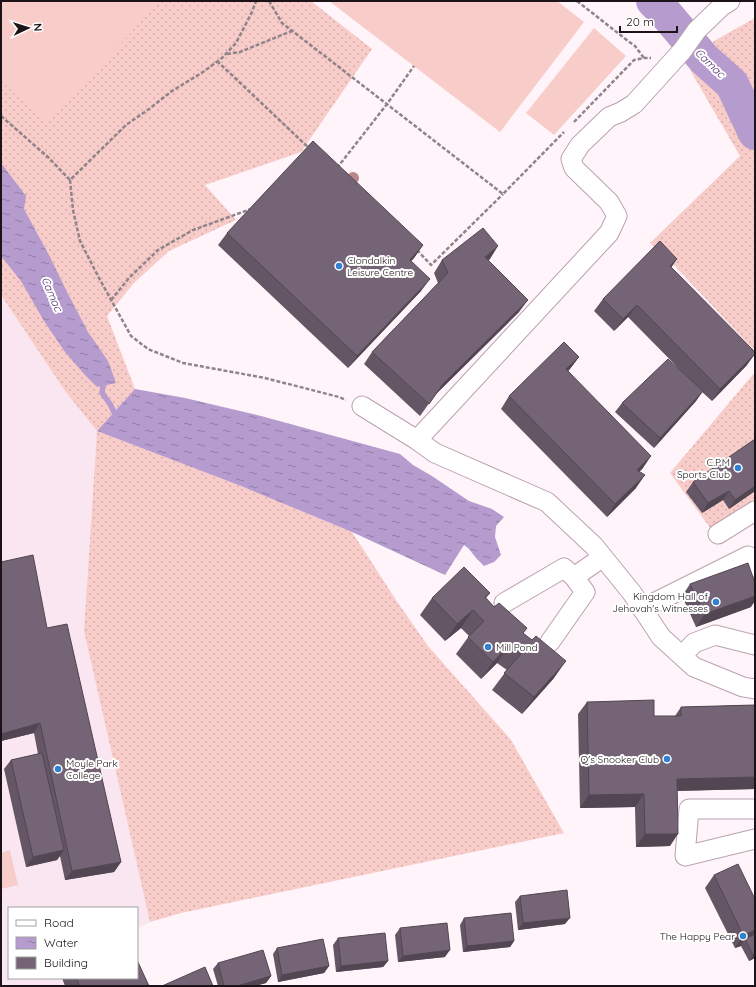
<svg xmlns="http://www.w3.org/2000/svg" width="756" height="987" viewBox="0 0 756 987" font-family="Quicksand,sans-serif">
<defs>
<pattern id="grass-dots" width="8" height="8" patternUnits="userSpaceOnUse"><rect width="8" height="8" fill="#f8ccc9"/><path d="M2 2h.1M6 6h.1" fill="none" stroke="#d4aeac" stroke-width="1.8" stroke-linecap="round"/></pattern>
<pattern id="water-ripples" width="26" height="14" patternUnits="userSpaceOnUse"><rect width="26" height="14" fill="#b59bce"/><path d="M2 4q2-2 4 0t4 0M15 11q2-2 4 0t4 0" fill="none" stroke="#927da6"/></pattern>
</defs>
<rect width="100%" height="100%" fill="#fff4f9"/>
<path fill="#f9e6f0" d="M1 295 65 391 97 431 84 631 150 922 137 929V908H9V978H137L141 986H1Z"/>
<path fill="url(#grass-dots)" d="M1 1H311L372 49 301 152 205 185 236 220 169 251 134 283 107 316 135 389 97 431 241 486 352 532 398 603 428 646 511 740 564 833 181 913 150 922 84 631 97 431 65 391 1 295Z
M755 18V351L674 265 650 243 740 156 690 70 714 41Z
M755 372V522L722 544 670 473Z"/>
<path fill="#f8ccc9" d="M1 1H160L47 124 1 81Z
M329 1H557L584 22 500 132Z
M594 28 626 56 554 135 526 113Z
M10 850 18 885 1 889V853Z"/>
<path fill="url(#water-ripples)" d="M1 163 26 196 24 209 50 257 67 292 88 332 108 361 116 383 97 387 85 375 65 352 44 321 21 281 1 256Z
M135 389 185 398 261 416 400 454 413 465 432 476 469 501 492 509 504 517 496 526 495 537 501 555 494 562 484 566 476 558 469 549 464 545 445 575 352 532 241 486 97 431Z"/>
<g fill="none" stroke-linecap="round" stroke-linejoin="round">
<path stroke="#b59bce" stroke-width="5.5" d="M103 386 102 393 110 404 114 412"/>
<path stroke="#b59bce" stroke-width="34" d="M653 1 666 14 704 59 732 84 755 133"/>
<defs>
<path id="minor" d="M362 406 417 440 435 453 547 502 594 546 632 593 661 637 694 667 743 687 755 689
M417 440 609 233 617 216 609 202 574 168 571 159 580 145 609 117 621 112 634 104 682 51 697 30 722 6 730 1
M718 534 755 511
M574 577 603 557
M504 603 564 568 574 577 585 592 550 642
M642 609 748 556 755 567
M682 656 694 643 715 635 755 645
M755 809H689L685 856 755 839"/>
</defs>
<use href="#minor" stroke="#baa2af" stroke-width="21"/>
<path stroke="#8e8489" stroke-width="2.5" stroke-dasharray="4 2" stroke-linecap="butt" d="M269 1 282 23 503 194 564 132
M577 1 628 41 635 46 644 58
M227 54 240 52 292 31
M217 61 310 149
M1 116 49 158 70 180 126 125 149 109 172 91 203 72 222 58 236 43 252 12 256 1
M574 122 634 60 644 58H651
M337 168 387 104 414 66
M70 180 73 210 80 241 99 278 131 336 148 349 183 363 265 378 339 397 346 400
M417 250 431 265 503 194
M111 300 129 278 158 250 193 230 251 209"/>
<use href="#minor" stroke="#fff" stroke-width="19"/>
</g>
<circle fill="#b7888a" cx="353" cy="178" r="6"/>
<path fill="#655665" d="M227 233 423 245 414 258 411 261 421 291 348 368 218 245Z
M490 259 488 260 519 312 434 396 420 416 364 364 372 352 438 283 434 273 442 260Z
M671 268 747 365 712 401 702 392 696 401 654 448 615 412 622 403 693 383 628 317 614 331 594 311 603 299Z
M579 357 568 371 643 468 639 472 636 488 607 517 501 409 509 396Z
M693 482 755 491 729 509 723 500 702 513 686 492Z
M1 562 47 628 121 862 114 872 65 880 60 856 57 860 26 867 4 769 11 760 38 754 34 733 1 741Z
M690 584 751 607 696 627 682 596Z
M490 593 486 598 494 607 527 628 523 633 554 678 522 714 492 690 507 670 497 663 481 679 456 654 469 636 461 628 445 641 420 615 432 598Z
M587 702 654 716H675L681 707 755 705V789L677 791 670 846 636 847 635 807 580 808 578 714Z
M714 875 755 958 749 961 741 946 735 948 705 888Z
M520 896 565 924 518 930 515 902Z
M464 918 514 941 510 947 463 952 460 925Z
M400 928 445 957 398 962 395 935Z
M338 938 388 961 383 967 336 972 333 945Z
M277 948 329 966 324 973 278 982 273 954Z
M218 963 271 976 266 983 255 986H218L213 969Z
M62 978H137L149 986H65Z"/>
<path fill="#524652" d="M423 245 414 258 401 272 410 260Z
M498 246 490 259 476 270 485 257Z
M677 259 669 271 670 266Z
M430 279 421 291 348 368 357 356Z
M528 300 519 312 434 396 420 416 443 384Z
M637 305 628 317 614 331 623 319Z
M755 354 747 365 712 401 720 389Z
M579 357 570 369 558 382 566 369Z
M703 391 696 401 654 448 660 438Z
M651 456 643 468 628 483 637 470Z
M645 475 636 488 607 517 615 504Z
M755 486V491L729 509 735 500Z
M729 491 723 500 702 513 708 503Z
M755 596V601L751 607 696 627 705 614Z
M473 610 461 628 445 641 457 624Z
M509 645 497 663 481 679 493 662Z
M566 661 554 678 522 714 534 697Z
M40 723 34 733 1 741V734Z
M755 777V789L669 791 677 779Z
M644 794 635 807 580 808 589 795Z
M645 834H678L670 846 636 847Z
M64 850 57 860 26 867 33 857Z
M121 862 114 872 65 880 72 871Z
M570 918 565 924 518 930 523 923Z
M755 930V938L745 939 741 946 735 948 743 935Z
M514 941 510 947 463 952 467 946Z
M450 950 445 957 398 962 403 956Z
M755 954V958L749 961 753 955Z
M388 961 383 967 336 972 341 966Z
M329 966 324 973 278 982 282 975Z
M271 976 266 983 255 986H237Z"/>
<path fill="#756475" stroke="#524652" d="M313 141 423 245 410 260 430 279 357 356 227 233Z
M483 228 498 246 485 257 528 300 443 384 429 404 372 352 448 273 442 260Z
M660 241 677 259 670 266 755 352V354L720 389 637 305 623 319 603 299Z
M564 342 579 357 566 369 651 456 637 470 645 475 615 504 509 396Z
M668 359 703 391 660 438 622 403Z
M755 439V486L735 500 729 491 708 503 693 482Z
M33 555 47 628 67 624 121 862 72 871 40 723 1 734V562Z
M748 563 755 583V596L705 614 690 584Z
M464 567 490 593 485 597 494 607 499 603 527 628 523 633 532 640 536 636 566 661 534 697 504 673 521 654 509 645 493 662 468 637 484 621 473 610 457 624 432 598Z
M654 700V716H681V707L755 705V777L677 779 678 834H645L644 794 589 795 587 702Z
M42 753 64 850 33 857 11 760Z
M738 864 755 899V930L749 933 743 935 714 875Z
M567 890 570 918 523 923 520 896Z
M511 913 514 941 467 946 464 918Z
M447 923 450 950 403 956 400 928Z
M385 933 388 961 341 966 338 938Z
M755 934V954L753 955 745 939Z
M323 939 329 966 282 975 277 948Z
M263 950 271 976 237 986H224L218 963Z
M137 960 149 986H80L76 978H137Z
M205 967 213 986H162Z"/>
<g fill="#2f81d0" stroke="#fff" stroke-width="1.5">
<circle cx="339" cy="266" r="4"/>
<circle cx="738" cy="468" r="4"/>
<circle cx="716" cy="602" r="4"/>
<circle cx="488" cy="647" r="4"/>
<circle cx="667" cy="759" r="4"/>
<circle cx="58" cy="769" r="4"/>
<circle cx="743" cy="936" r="4"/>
</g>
<g text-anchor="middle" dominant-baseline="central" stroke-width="4" stroke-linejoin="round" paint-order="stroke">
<g font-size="10" fill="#1b1317" stroke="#fff" text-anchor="end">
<text x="347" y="260" text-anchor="start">Clondalkin<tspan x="347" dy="12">Leisure Centre</tspan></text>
<text x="730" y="462">C.P.M<tspan x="730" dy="12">Sports Club</tspan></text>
<text x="708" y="596">Kingdom Hall of<tspan x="708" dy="12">Jehovah's Witnesses</tspan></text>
<text x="496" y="647" text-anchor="start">Mill Pond</text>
<text x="659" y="759">Q's Snooker Club</text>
<text x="66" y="763" text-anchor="start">Moyle Park<tspan x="66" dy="12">College</tspan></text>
<text x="735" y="936">The Happy Pear</text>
</g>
<g font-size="11" font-style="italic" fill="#4f2d6b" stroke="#fff">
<text transform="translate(710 63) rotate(44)">Camac</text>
<text transform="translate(52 294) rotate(67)">Camac</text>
</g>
</g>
<rect width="756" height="987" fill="none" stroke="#1b1317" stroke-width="4"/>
<rect x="8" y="907" width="130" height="72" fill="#ffffff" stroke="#a4a1a2"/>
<rect x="16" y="920" width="20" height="6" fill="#ffffff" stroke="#a4a1a2"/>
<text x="44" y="927" font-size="12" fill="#1b1317">Road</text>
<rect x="16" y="937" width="20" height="12" fill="url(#water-ripples)" stroke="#a4a1a2"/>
<text x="44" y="947" font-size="12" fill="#1b1317">Water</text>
<rect x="16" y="957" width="20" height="12" fill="#756475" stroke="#a4a1a2"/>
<text x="44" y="967" font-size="12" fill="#1b1317">Building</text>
<g transform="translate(28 28) rotate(86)" stroke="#ffffff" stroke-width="3" paint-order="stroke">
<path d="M0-3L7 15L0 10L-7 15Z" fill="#1b1317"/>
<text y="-6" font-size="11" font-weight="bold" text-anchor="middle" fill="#1b1317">N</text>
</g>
<path d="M620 26v6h57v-6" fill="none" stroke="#1b1317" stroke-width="2"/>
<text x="626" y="26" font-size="12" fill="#1b1317" stroke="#ffffff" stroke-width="3" paint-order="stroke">20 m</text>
</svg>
